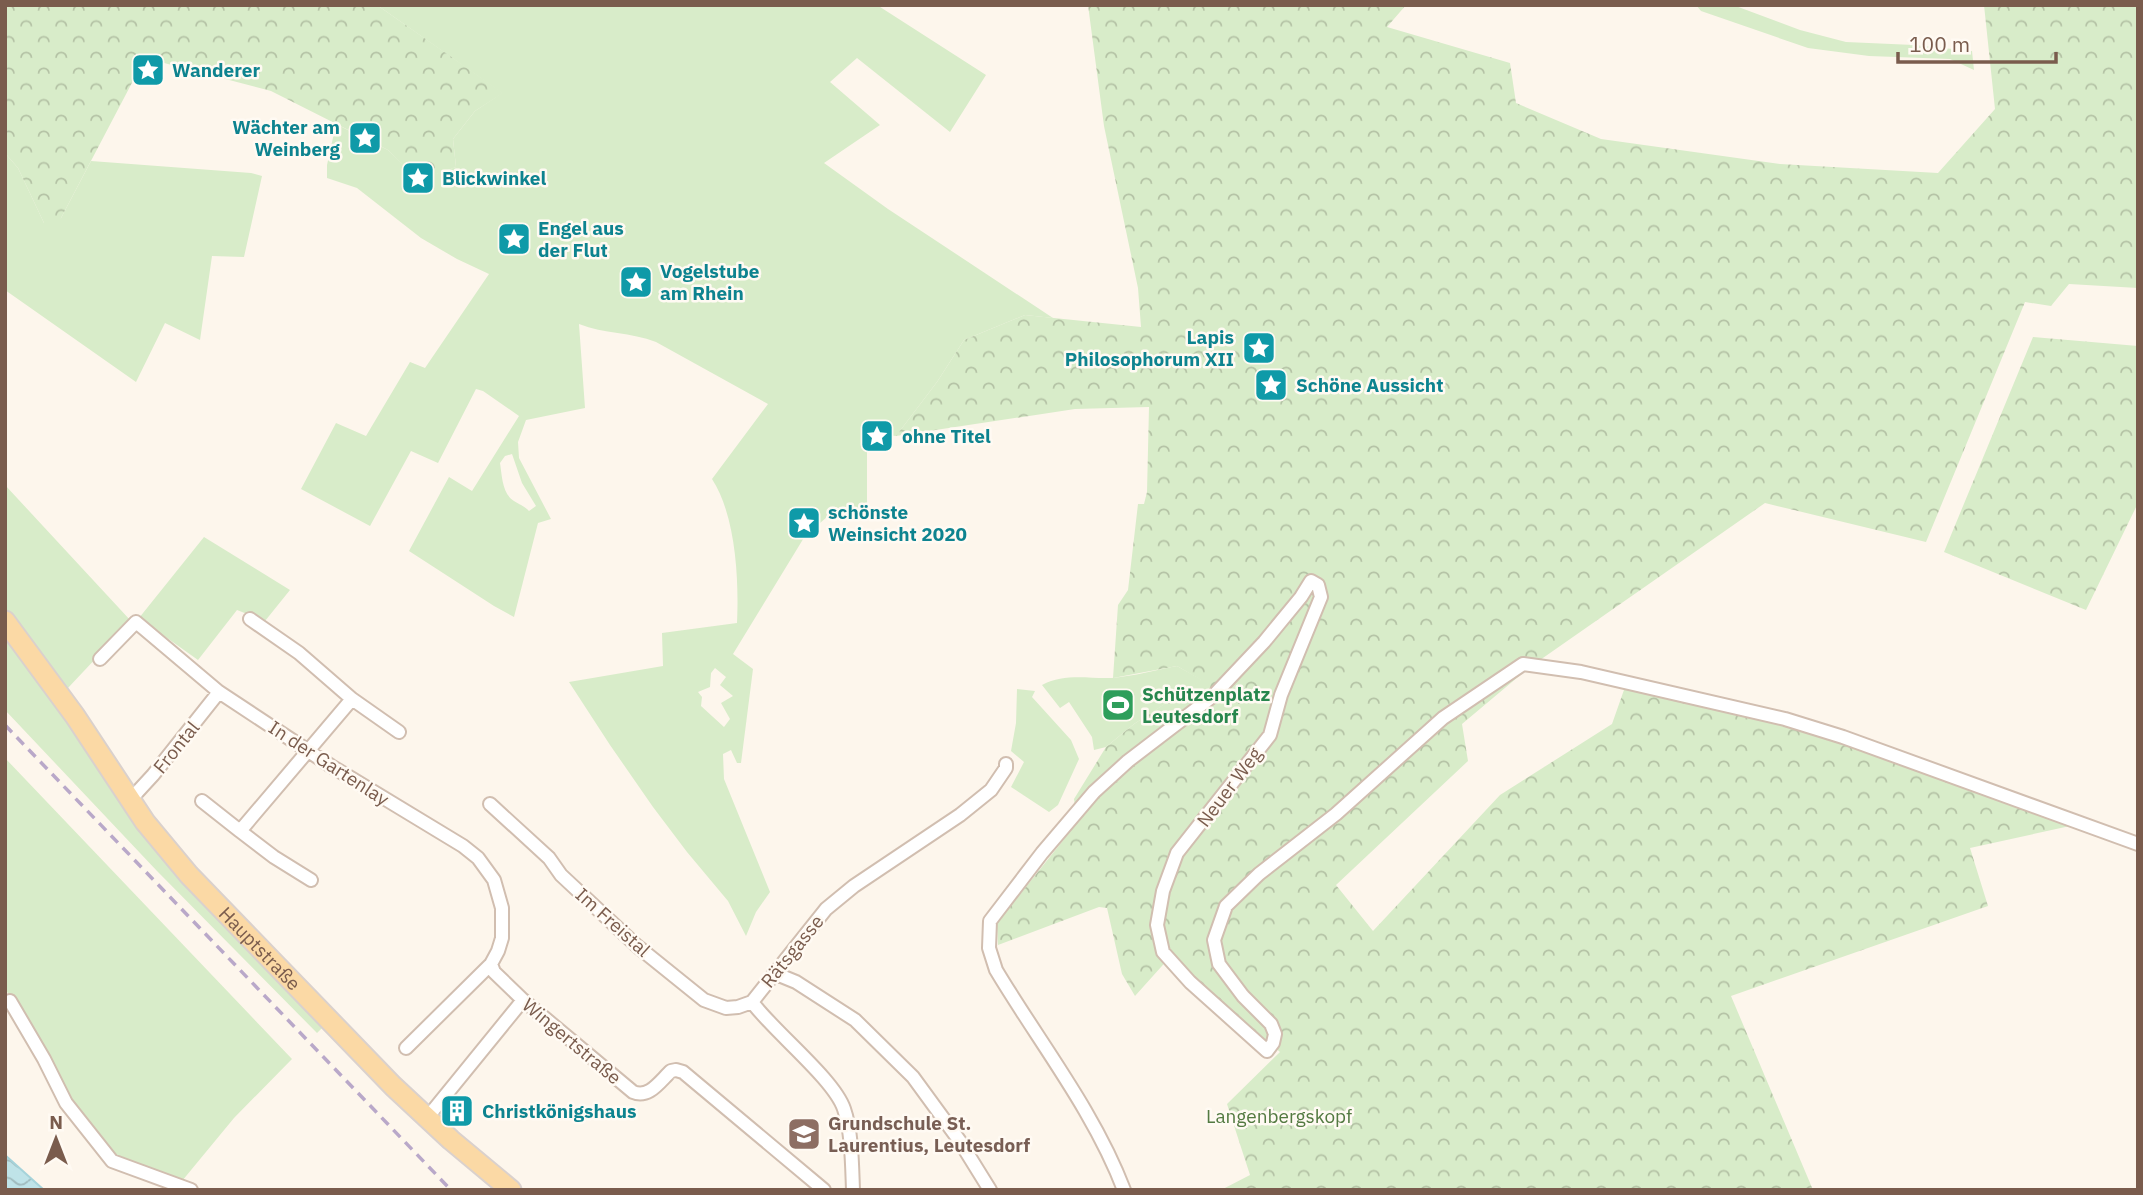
<svg xmlns="http://www.w3.org/2000/svg" width="2143" height="1195" viewBox="0 0 2143 1195" font-family="'IBM Plex Sans',sans-serif">
<defs>
<pattern id="forest-crowns" width="20" height="18" patternUnits="userSpaceOnUse" patternTransform="scale(1.75)"><rect width="20" height="18" fill="#d8ecc9"/><path d="M2 6a3 3 0 1 1 6 0M12 15a3 3 0 1 1 6 0" fill="none" stroke="#b4c2a5"/></pattern>
<pattern id="water-waves" width="16" height="10" patternUnits="userSpaceOnUse" patternTransform="scale(1.75)"><rect width="16" height="10" fill="#bfe3e8"/><path d="M0 5q4-4 8 0t8 0" fill="none" stroke="#a0bbbe"/></pattern>
</defs>
<rect width="100%" height="100%" fill="#fdf6ec"/>
<path fill="#d8ecc9" fill-rule="evenodd" d="M377 5H877L986 75 950 132 857 58 830 82 880 125 824 163 888 209 1053 318 1025 315 964 340 937 382 896 436 877 434 867 440V511L827 517 805 536 733 654 753 669 741 763H737L731 750 723 754 724 779 770 892 756 912 746 936 728 901 687 852 653 807 610 745 569 682 663 666 662 633 737 623C739 580 736 516 712 479L768 404 656 342C631 332 604 334 579 324L585 408 526 420 518 442 519 458 551 519 538 523 514 617 494 606 409 551 449 477 472 491 519 416 483 391 476 389 438 463 411 451 370 526 301 489 336 423 366 436 410 362 425 368 489 274 457 259 421 238 357 188 327 178V165L336 124 388 150 418 180 456 167 453 139 475 111 502 93ZM512 454 522 483 536 506 529 511C523 505 520 505 514 501 502 494 502 475 500 463L505 456ZM715 668 726 677 720 685 733 696 721 703 730 719 724 727 701 706 702 697 698 692 710 687 711 673Z
M1696 5H1733L1800 30 1846 42 1914 45 1972 51 1974 70 1950 59 1869 56 1808 48 1701 11Z
M5 153 18 168 44 223 61 218 91 161 251 173 262 176 244 257 212 256 200 340 165 323 136 382 5 290Z
M5 485 131 621 67 689 5 609Z
M204 537 290 590 265 621 237 610 198 660 139 618Z
M5 639 40 684 124 805 323 1027 317 1033 157 871 5 710Z
M1177 666 1202 680 1134 724 1106 747 1094 750 1092 737 1069 702 1060 708 1042 685C1065 673 1088 679 1112 678 1134 676 1156 670 1177 666Z
M1017 689 1035 691 1032 697 1071 740 1079 759 1058 805 1049 812 1011 787 1024 762 1011 751 1016 723Z
M5 758 292 1059 234 1118 182 1181 113 1157 71 1105 22 1013 5 989Z"/>
<path fill="url(#forest-crowns)" d="M5 5H377L503 93 475 111 453 139 456 167 418 181 388 150 271 91 145 58 61 218 52 227 44 223 18 168 5 153Z
M1088 5H1406L1387 27 1510 63 1516 103 1601 139 1780 164 1938 173 1995 109 1984 5H2138V288L2069 284 2051 306 2025 302 1926 542 1765 503 1530 667 1462 724 1468 761 1336 885 1373 931 1500 795 1612 724 1625 687 1793 727 2070 826 1970 848 1988 906 1731 996 1813 1190H1221L1250 1175 1227 1104 1280 1052 1170 957 1135 996 1122 974 1107 908 1099 907 998 945 997 923 1077 823 1074 799 1106 747 1134 724 1201 680 1177 666 1113 678 1118 605 1128 590 1138 504H1144L1147 492 1149 407 1075 409 896 436 937 382 964 340 1025 315 1141 327 1138 288 1104 126Z
M2033 337 2138 346V503L2086 610 1944 552Z"/>
<path fill="url(#water-waves)" stroke="#a5d3da" stroke-width="2" d="M5 1155 44 1190H5Z"/>
<g fill="none" stroke-linecap="round" stroke-linejoin="round">
<defs>
<path id="minor" d="M250 619 299 653 352 699 240 831 274 857 311 880
M100 659 136 622 219 692 331 766 463 846 478 858 494 880 502 908V938L498 951 491 964 406 1048
M352 699 399 732
M130 800 153 775 219 692
M202 801 240 831
M490 804 549 858 561 875 637 946 704 1000 726 1008 738 1007 752 1002
M491 964 494 972 523 1000 633 1092C649 1099 660 1081 671 1071L676 1070 683 1072 824 1190
M774 973 796 982 855 1020 913 1077 959 1140 990 1190
M10 1001 44 1059 66 1103 112 1161 191 1190
M752 1002 826 909 854 886 960 815 991 790 1006 768V764
M752 1002C773 1031 834 1079 844 1109 852 1132 852 1165 853 1190
M427 1118 523 1000
M1124 1190C1094 1111 1039 1042 996 970L989 948 990 921 1042 853 1094 792 1128 761 1213 696 1264 642 1301 597 1311 581 1318 585 1321 597 1281 695 1270 735 1177 853 1163 891 1157 925 1163 952 1190 982 1267 1051 1273 1043 1275 1034 1271 1024 1243 996 1219 964 1214 940 1226 906 1259 874 1336 814 1443 718 1523 664 1581 672 1785 719 1843 737 2138 844"/>
<g id="primary">
<path id="s1" d="M5 621 75 716 145 822 189 875 393 1086 451 1140 511 1190"/>
</g>
</defs>
<use href="#minor" stroke="#d1beb0" stroke-width="16"/>
<use href="#primary" stroke="#dad1cd" stroke-width="23"/>
<use href="#minor" stroke="#fff" stroke-width="12"/>
<use href="#primary" stroke="#fbd9a5" stroke-width="19"/>
<path stroke="#b9a8c9" stroke-width="3.5" stroke-dasharray="10 7" stroke-linecap="butt" d="M5 725 451 1190"/>
</g>
<defs>
<symbol id="sight-square" viewBox="-11 -11 22 22"><rect x="-9" y="-9" width="18" height="18" rx="4" fill="#0f9aa8" stroke="#fffaf3"/><path d="M0-6L1.8-2.2L6-1.7L2.9 1.2L3.7 5.4L0 3.3L-3.7 5.4L-2.9 1.2L-6-1.7L-1.8-2.2Z" fill="#fff"/></symbol>
<symbol id="stadium-square" viewBox="-11 -11 22 22"><rect x="-9" y="-9" width="18" height="18" rx="4" fill="#2e9e5b" stroke="#fffaf3"/><path d="M0-5a6.5 5 0 1 0 0 10a6.5 5 0 1 0 0-10ZM-3.5-1.8h7v3.6h-7Z" fill="#fff"/></symbol>
<symbol id="building-square" viewBox="-11 -11 22 22"><rect x="-9" y="-9" width="18" height="18" rx="4" fill="#0f9aa8" stroke="#fffaf3"/><path d="M-4-6H4V6H1V3H-1V6H-4ZM-2.5-4.3h1.7v1.8h-1.7ZM.8-4.3h1.7v1.8H.8ZM-2.5-1h1.7V.8h-1.7ZM.8-1h1.7V.8H.8Z" fill="#fff"/></symbol>
<symbol id="school-square" viewBox="-11 -11 22 22"><rect x="-9" y="-9" width="18" height="18" rx="4" fill="#8d6e63" stroke="#fffaf3"/><path d="M0-5L7-2L0 1L-7-2ZM-4 1L0 2.5L4 1V4Q0 6-4 4Z" fill="#fff"/></symbol>
</defs>
<g fill-rule="evenodd">
<use href="#sight-square" x="129" y="51" width="38" height="38"/>
<use href="#sight-square" x="346" y="119" width="38" height="38"/>
<use href="#sight-square" x="399" y="159" width="38" height="38"/>
<use href="#sight-square" x="495" y="220" width="38" height="38"/>
<use href="#sight-square" x="617" y="263" width="38" height="38"/>
<use href="#sight-square" x="1240" y="329" width="38" height="38"/>
<use href="#sight-square" x="1252" y="366" width="38" height="38"/>
<use href="#sight-square" x="858" y="417" width="38" height="38"/>
<use href="#sight-square" x="785" y="504" width="38" height="38"/>
<use href="#stadium-square" x="1099" y="686" width="38" height="38"/>
<use href="#building-square" x="438" y="1092" width="38" height="38"/>
<use href="#school-square" x="785" y="1115" width="38" height="38"/>
</g>
<g text-anchor="middle" dominant-baseline="central" stroke-width="5" stroke-linejoin="round" paint-order="stroke">
<g font-size="19" font-weight="bold" fill="#0d838f" stroke="#fffaf3" text-anchor="start">
<text x="172" y="70">Wanderer</text>
<text x="340" y="127" text-anchor="end">Wächter am<tspan x="340" dy="22">Weinberg</tspan></text>
<text x="442" y="178">Blickwinkel</text>
<text x="538" y="228">Engel aus<tspan x="538" dy="22">der Flut</tspan></text>
<text x="660" y="271">Vogelstube<tspan x="660" dy="22">am Rhein</tspan></text>
<text x="1234" y="337" text-anchor="end">Lapis<tspan x="1234" dy="22">Philosophorum XII</tspan></text>
<text x="1296" y="385">Schöne Aussicht</text>
<text x="902" y="436">ohne Titel</text>
<text x="828" y="512">schönste<tspan x="828" dy="22">Weinsicht 2020</tspan></text>
<text x="482" y="1111">Christkönigshaus</text>
</g>
<g font-size="19" font-weight="bold" fill="#27864d" stroke="#fffaf3" text-anchor="start">
<text x="1142" y="694">Schützenplatz<tspan x="1142" dy="22">Leutesdorf</tspan></text>
</g>
<g font-size="19" fill="#7a5c4d" stroke="#fffaf3">
<text transform="translate(176 747) rotate(-51)">Frontal</text>
<text transform="translate(329 763) rotate(33)">In der Gartenlay</text>
<text transform="translate(1229 787) rotate(-53)">Neuer Weg</text>
<text transform="translate(613 922) rotate(42)">Im Freistal</text>
<text stroke="none"><textPath href="#s1" startOffset="416">Hauptstraße</textPath></text>
<text transform="translate(792 951) rotate(-51)">Rätsgasse</text>
<text transform="translate(572 1041) rotate(40)">Wingertstraße</text>
</g>
<g font-size="19" fill="#537a41" stroke="#fffaf3">
<text x="1279" y="1116">Langenbergskopf</text>
</g>
<g font-size="19" font-weight="bold" fill="#785e54" stroke="#fffaf3" text-anchor="start">
<text x="828" y="1123">Grundschule St.<tspan x="828" dy="22">Laurentius, Leutesdorf</tspan></text>
</g>
</g>
<rect width="2143" height="1195" fill="none" stroke="#7a5c4d" stroke-width="14"/>
<g transform="translate(56 1139)" stroke="#fffaf3" stroke-width="5" paint-order="stroke">
<path d="M0-5L12 26L0 18L-12 26Z" fill="#7a5c4d"/>
<text y="-10" font-size="19" font-weight="bold" text-anchor="middle" fill="#7a5c4d">N</text>
</g>
<path d="M1898 52v10h158v-10" fill="none" stroke="#7a5c4d" stroke-width="3.5"/>
<text x="1909" y="52" font-size="21" fill="#7a5c4d" stroke="#fffaf3" stroke-width="5" paint-order="stroke">100 m</text>
</svg>
